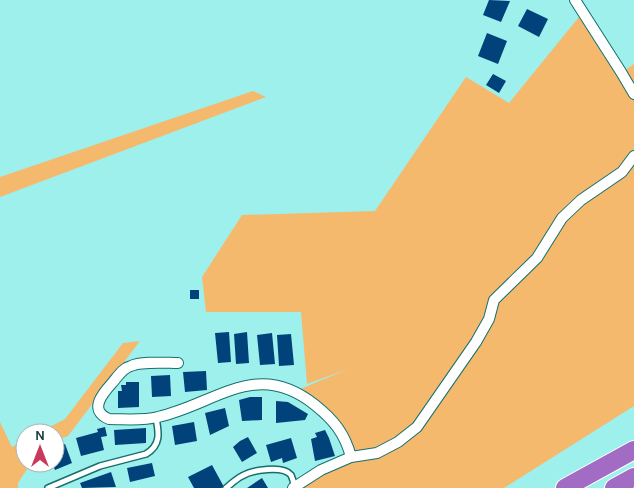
<svg xmlns="http://www.w3.org/2000/svg" width="634" height="488" viewBox="0 0 634 488" font-family="Karla,sans-serif">
<rect width="100%" height="100%" fill="#9ef0ec"/>
<path fill="#f5b96d" d="M583 12 622 72 634 64V406L504 488H293L350 457 336 425 293 392 348 369 307 384 301 312H206L202 277 242 215 375 211 466 77 509 103Z
M253 91 266 97 0 197V177Z
M140 341 68 436 55 441V433H38L65 419 123 343Z
M0 422 12 447 25 440V463H31L18 483V488H0Z"/>
<path fill="#004279" d="M489 0 510 1 501 22 483 15Z
M527 9 548 19 539 37 518 26Z
M487 33 507 41 498 64 478 56Z
M493 74 506 81 499 93 486 85Z
M190 290H199V299H190Z
M229 332 231 362 218 363 215 333Z
M247 332 249 363 236 364 234 334Z
M272 333 275 364 260 365 257 335Z
M291 334 294 365 279 366 277 335Z
M206 371 207 390 185 392 183 372Z
M170 375 171 396 152 397 151 376Z
M126 382H139V407L118 408V391H122L121 385H126Z
M250 397H262V420L242 421 239 400Z
M276 401 288 402 308 414 305 420 276 423Z
M225 408 229 426 210 435 205 413Z
M194 422 197 441 175 445 172 426Z
M105 427 107 436 101 437 104 450 81 456 76 438 98 432 97 429Z
M146 428V443L115 445 114 430Z
M325 430 329 438 335 456 315 461 311 439 317 437 315 433Z
M248 437 257 453 242 462 233 447 240 441Z
M291 438 297 458 283 463 282 458 271 462 266 445Z
M65 444 72 463 55 470 52 463H55V447Z
M152 463 155 476 130 482 127 468Z
M212 465 224 487 221 488H194L188 477Z
M111 472 116 487 82 488 80 483Z
M262 478 268 488H247Z"/>
<g fill="none" stroke-linecap="round" stroke-linejoin="round">
<defs>
<path id="lane" d="M48 488 100 466 146 454C161 445 159 433 156 418
M226 488C231 484 236 479 242 476 252 470 283 465 291 475 293 479 294 483 294 487"/>
<path id="street" d="M575 0 621 72 634 94
M178 363C166 363 141 361 131 366 123 368 118 376 113 382 104 392 87 410 109 419 125 419 142 421 158 417 216 404 256 358 315 405 334 420 345 434 351 457
M293 488 321 470 351 457 377 453 398 442 417 427 476 342 489 319 494 300 537 258 562 218 581 200 622 172 634 156"/>
<path id="highway" d="M565 488 634 450
M614 488 634 477"/>
</defs>
<use href="#lane" stroke="#13706d" stroke-width="8"/>
<use href="#street" stroke="#13706d" stroke-width="12"/>
<use href="#highway" stroke="#fff" stroke-width="20"/>
<use href="#lane" stroke="#fff" stroke-width="5"/>
<use href="#street" stroke="#fff" stroke-width="10"/>
<use href="#highway" stroke="#a26bc4" stroke-width="18"/>
</g>
<g transform="translate(40 448)"><circle r="24" fill="#ffffff" stroke="#a5b3b2"/>
<path d="M0-4L9 19L0 12L-9 19Z" fill="#c9395b"/>
<text y="-8" font-size="14" font-weight="bold" text-anchor="middle" fill="#1e403f">N</text>
</g>
</svg>
